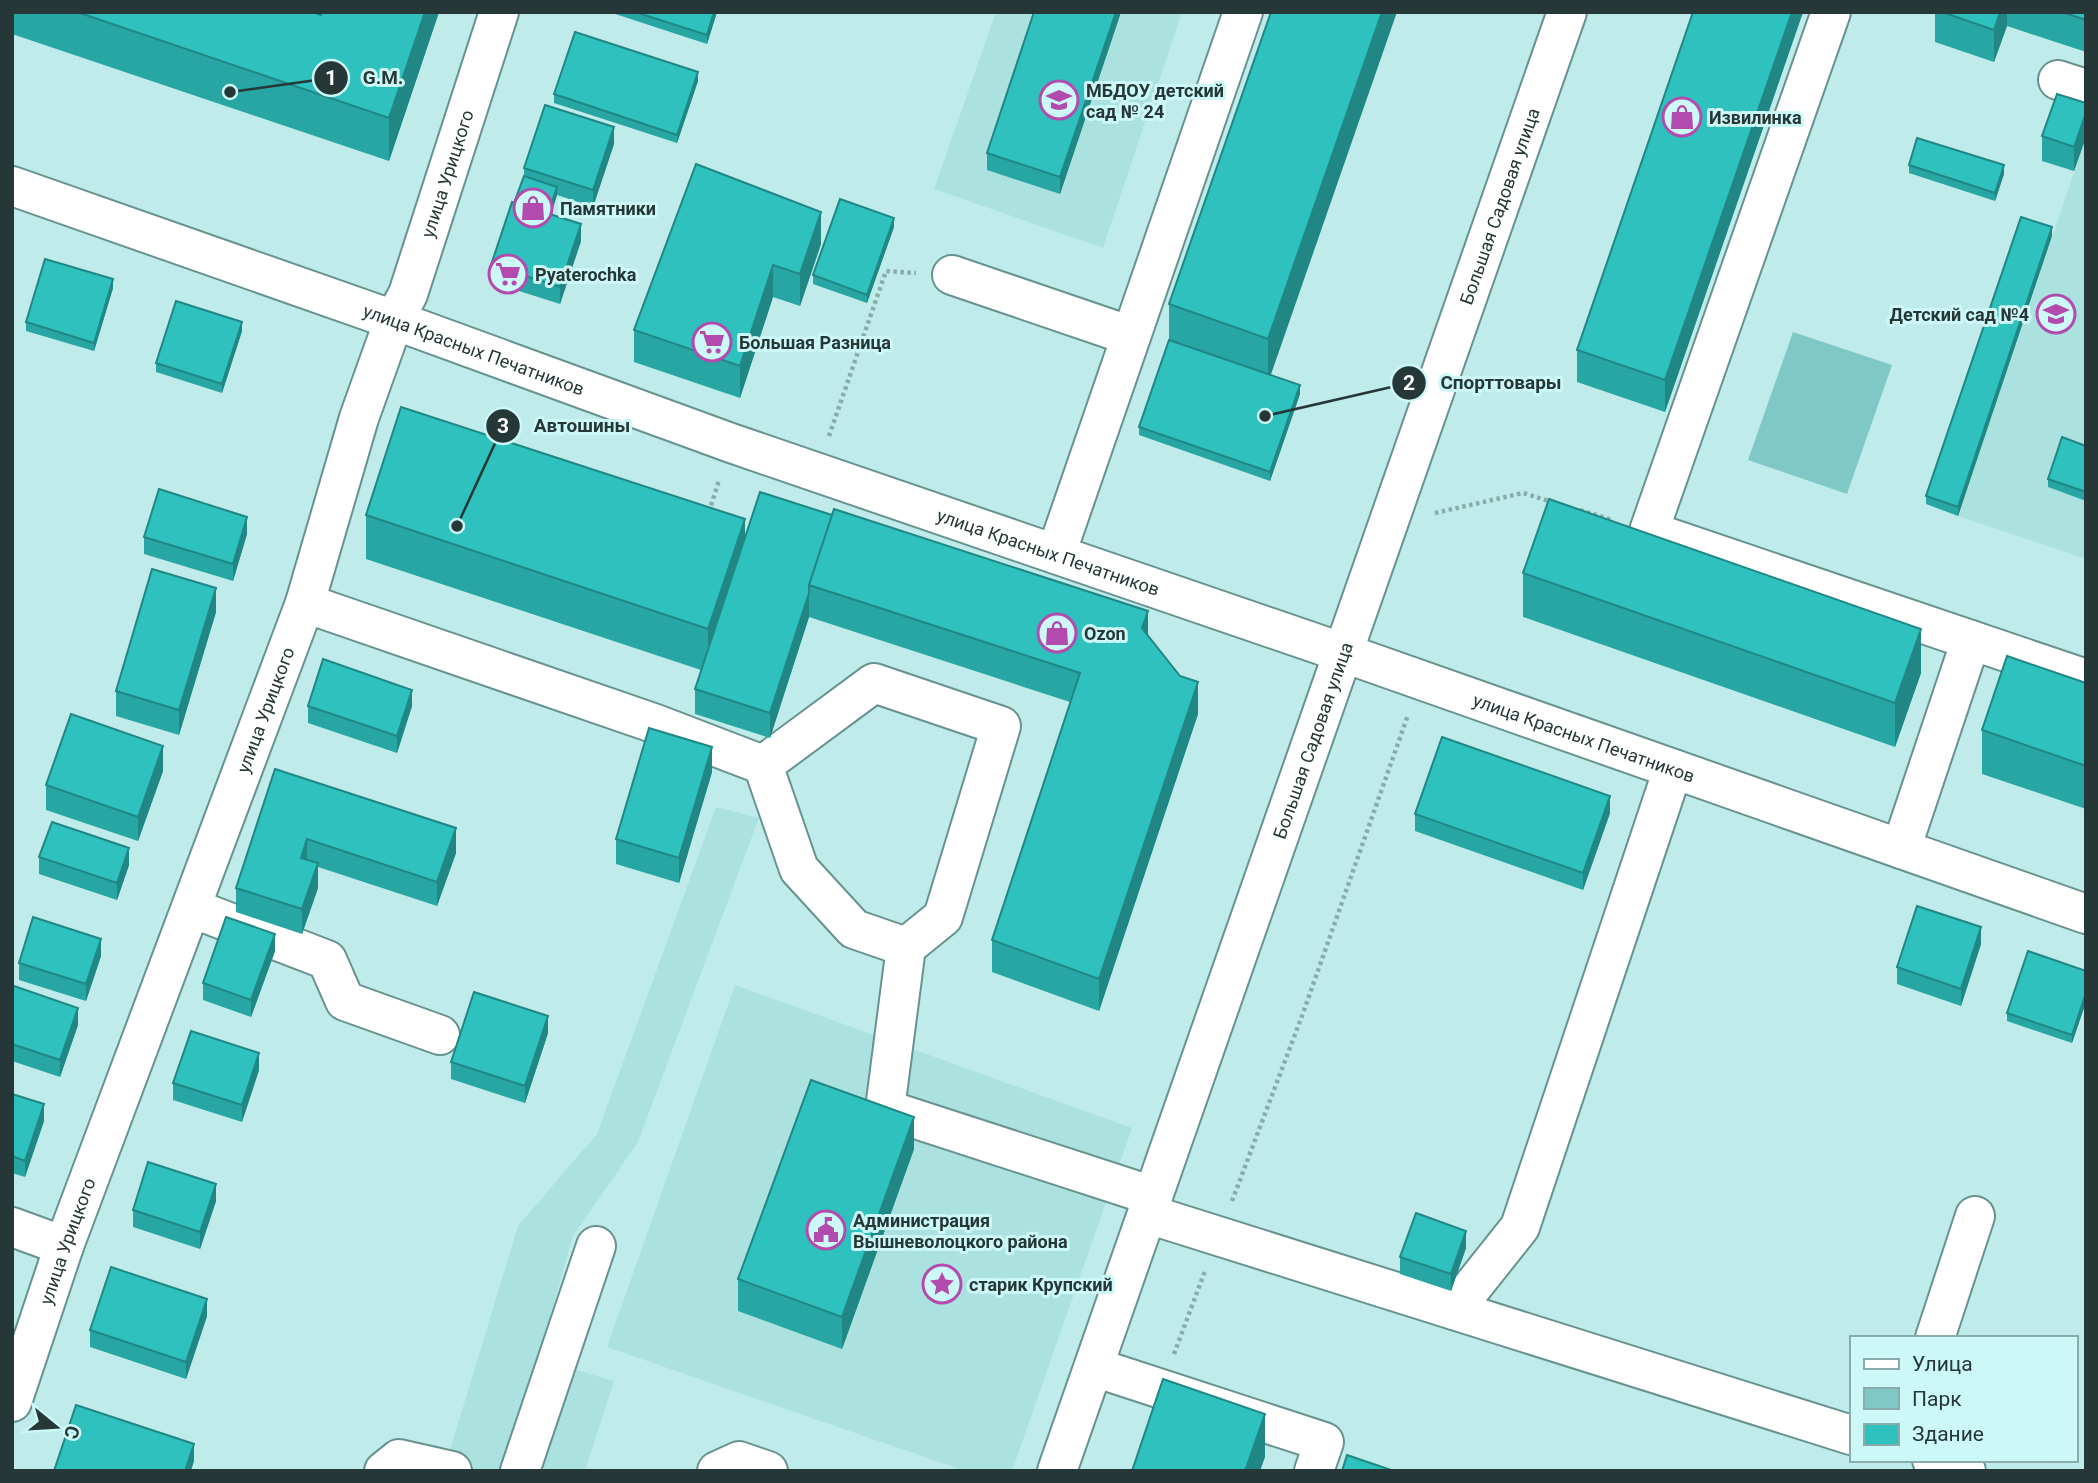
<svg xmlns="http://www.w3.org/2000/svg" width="2098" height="1483" viewBox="0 0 2098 1483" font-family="Roboto,sans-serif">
<rect width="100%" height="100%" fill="#bfecea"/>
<path fill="#abe2e0" d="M996 12H1182L1103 248 934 189Z
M2086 137V559L1958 516Z
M716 807 759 818 638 1142 573 1236 538 1359 614 1381 585 1471H418L427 1443 450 1450 518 1226 597 1134Z
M735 985 1132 1128 1012 1471H965L607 1347Z"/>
<path fill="#80c8c5" d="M1793 332 1892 365 1847 494 1748 460Z"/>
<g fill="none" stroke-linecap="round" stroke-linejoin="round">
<defs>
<g id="minor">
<path d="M1831 12 1649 531 2086 679"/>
<path d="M2058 80 2086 89"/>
<path id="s1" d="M12 186 394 320 731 443 1344 653 2086 914"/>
<path d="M952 275 1131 336"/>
<path d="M1056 554 1243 12"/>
<path d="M305 603 656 724 763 765 799 869 854 929 906 947 943 917 1001 726 874 683 763 765"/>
<path d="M1901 849 1971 640"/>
<path d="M192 908 327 960 345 1001 440 1035"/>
<path d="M906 947 885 1109 1153 1196"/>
<path d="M1148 1214 1851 1435"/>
<path d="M12 1227 64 1246"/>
<path d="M1454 1310 1520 1227 1673 769"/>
<path d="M1935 1338 1975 1216"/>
<path d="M1094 1367 1324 1442 1314 1471"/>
<path id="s2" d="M12 1402 64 1246 305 603 359 418 394 320 408 294 499 12"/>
<path d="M1932 1460 1966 1471"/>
<path d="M384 1471 399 1459 452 1471"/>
<path d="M520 1471 596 1246"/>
<path d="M717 1471 739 1461 768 1471"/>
</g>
<g id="highway">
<path id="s3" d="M1057 1471 1567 12"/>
</g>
</defs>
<use href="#minor" stroke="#689290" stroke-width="42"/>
<use href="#highway" stroke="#689290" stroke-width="42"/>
<path stroke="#89acab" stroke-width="4.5" stroke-dasharray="3.5 3.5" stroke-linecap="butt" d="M829 436 886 271 916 273
M1580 510 1612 520
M709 512 719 480
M1435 513 1523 493 1552 502
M1232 1201 1302 1016 1408 715
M1174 1354 1205 1271"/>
<use href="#minor" stroke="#fff" stroke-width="38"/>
<use href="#highway" stroke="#fff" stroke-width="38"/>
</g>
<path fill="#28a6a3" d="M12 12H312L321 15 322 12H439L389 161 12 34Z
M609 12H717L707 44Z
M1034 12H1121L1060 194 987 170V153Z
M1271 12V375L1300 394 1270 481 1139 435V427L1169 340V304Z
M1693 12H1803L1665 412 1577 382V350Z
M1935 12H2086V52L2007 26 1994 62 1935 42Z
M698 81 677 143 554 103V94Z
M2086 103V137L2074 171 2042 161V136Z
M614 144 593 207 557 195 551 215 581 241 560 304 491 282V265L524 176V168Z
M1909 165 2004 174 1995 201 1909 173Z
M894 227 867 303 813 284V275Z
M2052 236 1958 516 1926 504V496Z
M821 244 800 306 773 297 740 398 634 362V330Z
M113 288 94 351 26 331V322Z
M242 331 222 393 156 372V363Z
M2086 446V501L2048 487V479Z
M366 515 745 538 1148 635 1198 714 1099 1011 992 972V940L1070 702 809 617 770 738 695 714V689L701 670 366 559Z
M247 534 233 581 144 554V537Z
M1523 573 1921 673 1895 747 1523 617Z
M216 612 179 735 116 716V691Z
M2086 683V809L1982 774V730Z
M308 706H412L397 753 308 723Z
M275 769 456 853 437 906 318 867V888L302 934 236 912V888Z
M163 771 138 841 46 810V785Z
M712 772 679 883 616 864V839Z
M1610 813 1583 890 1415 831V814Z
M39 857 129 865 117 900 39 874Z
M1981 944 1961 1006 1897 984V967Z
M275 951 251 1017 203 1000V983Z
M101 956 86 1001 19 980V963Z
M2086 971V1002L2072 1043 2007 1021V1013Z
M12 991 78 1025 60 1077 12 1061Z
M548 1033 525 1103 451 1079V1062Z
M259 1070 242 1122 173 1100V1083Z
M12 1094 44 1121 25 1177 12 1173Z
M914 1149 842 1349 738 1311V1279Z
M216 1201 200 1249 133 1227V1210Z
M1466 1248 1451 1291 1400 1274V1257Z
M207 1316 186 1379 90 1347V1330Z"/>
<path fill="#208784" d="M425 12H439L389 161V118Z
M714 12H717L707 44V35Z
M1116 12H1121L1060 194V177Z
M1382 12H1397L1268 383V339Z
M1792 12H1803L1665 412V380Z
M2000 12H2007V26L1994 62V30Z
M698 72V81L677 143V135Z
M2086 113V137L2074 171V147Z
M614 127V144L593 207V190Z
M2004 165V174L1995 201V193Z
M557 187V195L546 230V222Z
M821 212V244L800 306V274Z
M894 218V227L867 303V295Z
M581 224V241L560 304V287Z
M2052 227V236L1958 516V507Z
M773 265V297L740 398V366Z
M113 279V288L94 351V343Z
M242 322V331L222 393V384Z
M1300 385V394L1270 481V472Z
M247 517V534L233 581V564Z
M745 519V563L708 673V629Z
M216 588V612L179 735V710Z
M809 593V617L770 738V713Z
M1148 611V643L1142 628Z
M1921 629V673L1895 747V703Z
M1198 682V714L1099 1011V979Z
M412 690V706L397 753V736Z
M163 746V771L138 841V817Z
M712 747V772L679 883V858Z
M1610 796V813L1583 890V873Z
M456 828V853L437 906V882Z
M307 839V864L301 858Z
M129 848V865L117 900V883Z
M318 863V888L302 934V909Z
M1981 927V944L1961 1006V989Z
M275 934V951L251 1017V1000Z
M101 939V956L86 1001V984Z
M2086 993V1002L2072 1043V1035Z
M78 1008V1025L60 1077V1060Z
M548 1016V1033L525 1103V1086Z
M259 1053V1070L242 1122V1105Z
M44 1104V1121L25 1177V1161Z
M914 1117V1149L842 1349V1317Z
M216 1184V1201L200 1249V1232Z
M1466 1231V1248L1451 1291V1274Z
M207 1299V1316L186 1379V1362Z
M1265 1414V1457L1260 1471H1245Z
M194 1444V1461L191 1471H185Z"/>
<path fill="#2ec1bd" stroke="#208784" stroke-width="2" d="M77 12H312L321 15 322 12H425L389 118Z
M635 12H714L707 35Z
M1034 12H1116L1060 177 987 153Z
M1271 12H1382L1268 339 1169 304Z
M1693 12H1792L1665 380 1577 350Z
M1942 12H2000L1994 30Z
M2062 12H2086V20Z
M575 32 698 72 677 135 554 94Z
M2057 94 2086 103V113L2074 147 2042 136Z
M545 105 614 127 593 190 524 168Z
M1917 138 2004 165 1995 193 1909 165Z
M696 164 821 212 800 274 773 265 740 366 634 330Z
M524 176 557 187 548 214 514 203Z
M840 199 894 218 867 295 813 275Z
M512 202 581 224 560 287 491 265Z
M2021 217 2052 227 1958 507 1926 496Z
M45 259 113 279 94 343 26 322Z
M176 301 242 322 222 384 156 363Z
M1169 340 1300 385 1270 472 1139 427Z
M401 407 745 519 708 629 366 515Z
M2062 437 2086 446V492L2048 479Z
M159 489 247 517 233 564 144 537Z
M760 492 832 515 809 585V593L770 713 695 689Z
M1549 499 1921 629 1895 703 1523 573Z
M834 509 1148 611 1142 628 1180 676 1198 682 1099 979 992 940 1080 673 809 585Z
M152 569 216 588 179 710 116 691Z
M2007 656 2086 683V766L1982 730Z
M323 659 412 690 397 736 308 706Z
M71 714 163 746 138 817 46 785Z
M649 728 712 747 679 858 616 839Z
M1442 737 1610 796 1583 873 1415 814Z
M275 769 456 828 437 882 307 839 301 858 318 863 302 909 236 888Z
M52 822 129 848 117 883 39 857Z
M1917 906 1981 927 1961 989 1897 967Z
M33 917 101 939 86 984 19 963Z
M226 917 275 934 251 1000 203 983Z
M2028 951 2086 971V993L2072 1035 2007 1013Z
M14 986 78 1008 60 1060 12 1044V991Z
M474 992 548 1016 525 1086 451 1062Z
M191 1031 259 1053 242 1105 173 1083Z
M811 1080 914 1117 842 1317 738 1279Z
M12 1094 44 1104 25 1161 12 1156Z
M148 1162 216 1184 200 1232 133 1210Z
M1416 1213 1466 1231 1451 1274 1400 1257Z
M111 1267 207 1299 186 1362 90 1330Z
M1163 1379 1265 1414 1245 1471H1132Z
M76 1405 194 1444 185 1471H54Z
M1347 1455 1394 1471H1342Z"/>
<defs>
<symbol id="school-ring" viewBox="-11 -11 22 22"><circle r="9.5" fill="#ccf9f7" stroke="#b34bae" stroke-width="1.5"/><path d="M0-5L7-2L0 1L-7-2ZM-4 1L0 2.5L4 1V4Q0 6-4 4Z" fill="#b34bae"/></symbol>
<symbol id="shop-ring" viewBox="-11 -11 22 22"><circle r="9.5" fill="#ccf9f7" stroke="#b34bae" stroke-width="1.5"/><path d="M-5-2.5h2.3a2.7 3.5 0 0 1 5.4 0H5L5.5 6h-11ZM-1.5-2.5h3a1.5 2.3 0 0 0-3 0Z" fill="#b34bae"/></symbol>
<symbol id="supermarket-ring" viewBox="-11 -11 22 22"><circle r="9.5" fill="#ccf9f7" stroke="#b34bae" stroke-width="1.5"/><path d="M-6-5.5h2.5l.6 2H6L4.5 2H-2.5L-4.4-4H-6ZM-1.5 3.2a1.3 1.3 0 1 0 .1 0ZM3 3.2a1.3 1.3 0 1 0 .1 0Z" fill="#b34bae"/></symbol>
<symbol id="civic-ring" viewBox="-11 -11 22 22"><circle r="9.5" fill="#ccf9f7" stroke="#b34bae" stroke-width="1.5"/><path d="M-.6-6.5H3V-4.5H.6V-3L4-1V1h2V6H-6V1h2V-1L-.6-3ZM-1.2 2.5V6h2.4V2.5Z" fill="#b34bae"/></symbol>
<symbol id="sight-ring" viewBox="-11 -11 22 22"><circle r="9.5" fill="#ccf9f7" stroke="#b34bae" stroke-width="1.5"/><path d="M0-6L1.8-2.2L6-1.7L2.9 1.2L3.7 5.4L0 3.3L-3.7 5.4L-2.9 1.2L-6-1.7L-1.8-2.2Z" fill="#b34bae"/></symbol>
</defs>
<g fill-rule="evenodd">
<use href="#school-ring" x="1037" y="78" width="44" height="44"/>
<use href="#shop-ring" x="1660" y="95" width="44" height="44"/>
<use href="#shop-ring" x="511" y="186" width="44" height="44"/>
<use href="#supermarket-ring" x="486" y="252" width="44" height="44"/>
<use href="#school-ring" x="2034" y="292" width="44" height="44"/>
<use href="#supermarket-ring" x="690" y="320" width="44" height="44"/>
<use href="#shop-ring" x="1035" y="611" width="44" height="44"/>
<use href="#civic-ring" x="804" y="1208" width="44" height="44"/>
<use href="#sight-ring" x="920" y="1262" width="44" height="44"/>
</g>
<g text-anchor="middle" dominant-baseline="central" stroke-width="6" stroke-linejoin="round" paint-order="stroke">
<g font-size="18" font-weight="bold" fill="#253736" stroke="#ccf9f7" text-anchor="start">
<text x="1086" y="90">МБДОУ детский<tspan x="1086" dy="21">сад № 24</tspan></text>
<text x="1709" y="117">Извилинка</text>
<text x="560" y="208">Памятники</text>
<text x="535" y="274">Pyaterochka</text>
<text x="2029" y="314" text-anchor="end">Детский сад №4</text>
<text x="739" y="342">Большая Разница</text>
<text x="1084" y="633">Ozon</text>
<text x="853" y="1220">Администрация<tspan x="853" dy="21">Вышневолоцкого района</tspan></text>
<text x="969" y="1284">старик Крупский</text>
</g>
<g font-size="18" fill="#253736" stroke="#ccf9f7">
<text stroke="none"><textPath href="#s2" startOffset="1304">улица Урицкого</textPath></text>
<text stroke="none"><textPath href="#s3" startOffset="1340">Большая Садовая улица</textPath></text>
<text stroke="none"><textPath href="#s1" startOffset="490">улица Красных Печатников</textPath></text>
<text stroke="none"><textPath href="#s1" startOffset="1099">улица Красных Печатников</textPath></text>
<text stroke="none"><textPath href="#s2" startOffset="737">улица Урицкого</textPath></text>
<text stroke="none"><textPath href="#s1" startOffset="1666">улица Красных Печатников</textPath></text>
<text stroke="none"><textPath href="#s3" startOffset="774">Большая Садовая улица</textPath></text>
<text stroke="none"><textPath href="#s2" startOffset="170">улица Урицкого</textPath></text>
</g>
</g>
<path fill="none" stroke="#253736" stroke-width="2.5" d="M230 92L331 78M1265 416L1409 383M457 526L503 426"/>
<g fill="#253736" stroke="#ccf9f7" stroke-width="2.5">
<circle cx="230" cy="92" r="7"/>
<circle cx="1265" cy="416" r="7"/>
<circle cx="457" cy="526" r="7"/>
<circle cx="331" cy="78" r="18"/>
<circle cx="1409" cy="383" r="18"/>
<circle cx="503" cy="426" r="18"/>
</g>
<g font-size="21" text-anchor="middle" font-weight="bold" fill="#fff">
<text x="331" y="85">1</text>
<text x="1409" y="390">2</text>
<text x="503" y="433">3</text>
</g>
<g font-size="19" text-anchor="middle" font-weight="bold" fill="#253736" stroke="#ccf9f7" stroke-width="6" stroke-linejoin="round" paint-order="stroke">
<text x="383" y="84">G.M.</text>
<text x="1501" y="389">Спорттовары</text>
<text x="582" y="432">Автошины</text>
</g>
<rect width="2098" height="1483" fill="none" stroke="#253736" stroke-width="28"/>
<rect x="1850" y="1336" width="228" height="126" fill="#ccf9f7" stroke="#89abaa" stroke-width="2"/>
<rect x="1864" y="1359" width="35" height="10" fill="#ffffff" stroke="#89abaa" stroke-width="2"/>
<text x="1912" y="1371" font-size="21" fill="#253736">Улица</text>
<rect x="1864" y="1388" width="35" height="21" fill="#80c8c5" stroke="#89abaa" stroke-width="2"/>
<text x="1912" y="1406" font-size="21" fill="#253736">Парк</text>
<rect x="1864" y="1424" width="35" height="21" fill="#2ec1bd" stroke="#89abaa" stroke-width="2"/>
<text x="1912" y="1441" font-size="21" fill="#253736">Здание</text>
<g transform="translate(56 1427) rotate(108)" stroke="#ccf9f7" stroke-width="5" paint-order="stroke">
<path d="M0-5L12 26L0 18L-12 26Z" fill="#253736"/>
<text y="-10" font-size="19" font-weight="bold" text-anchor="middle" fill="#253736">С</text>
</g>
</svg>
